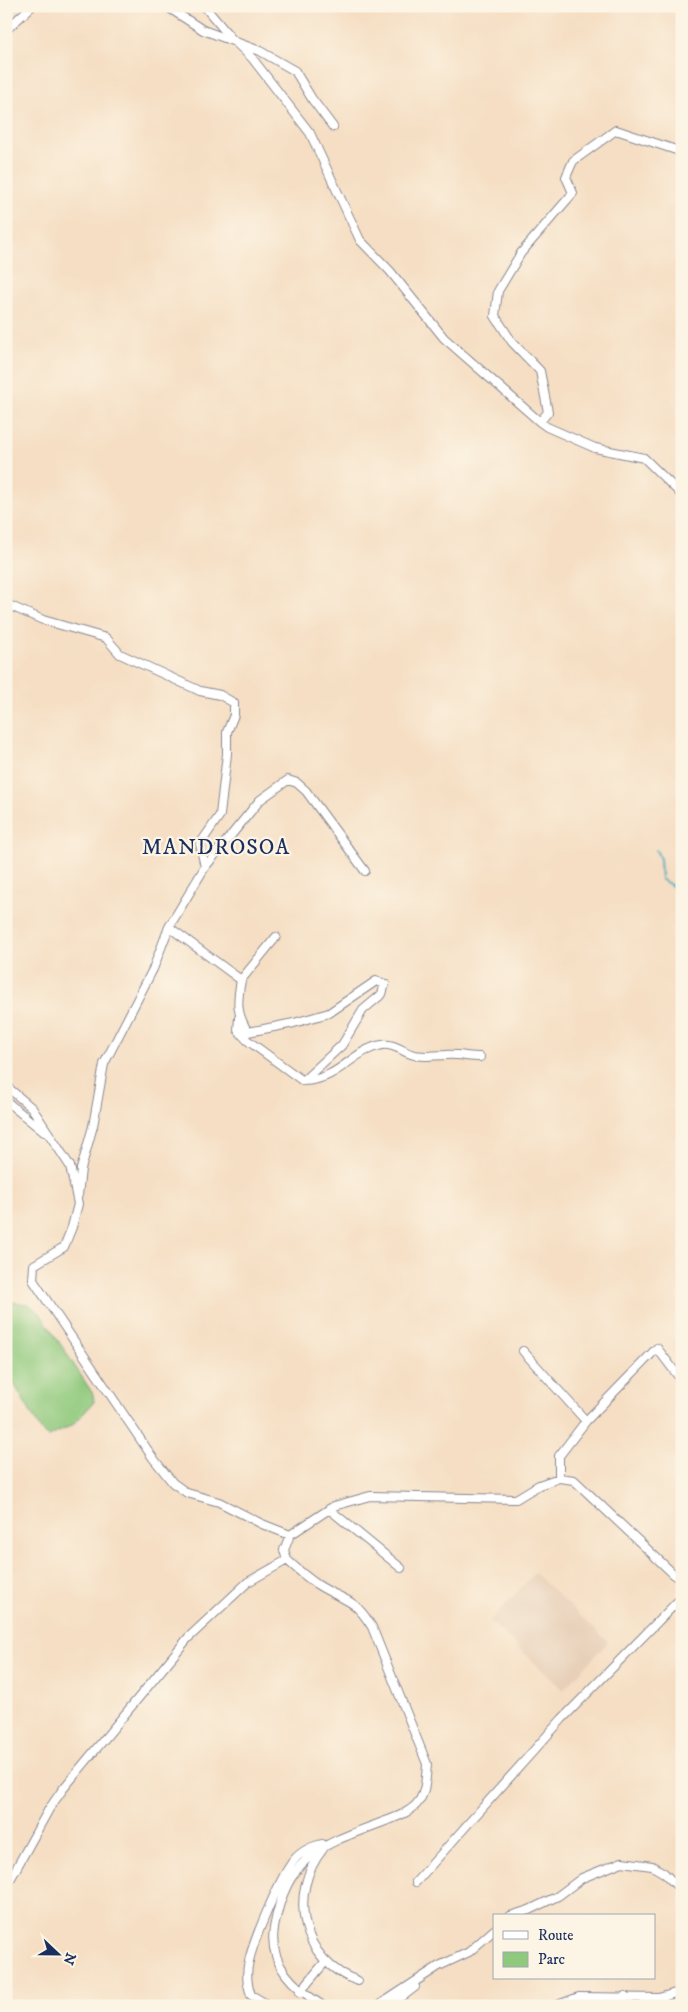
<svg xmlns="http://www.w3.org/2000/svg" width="688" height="2012" viewBox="0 0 688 2012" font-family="'IM FELL DW Pica',serif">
<rect width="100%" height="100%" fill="#fcf5e5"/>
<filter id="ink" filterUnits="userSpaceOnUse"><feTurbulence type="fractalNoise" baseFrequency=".02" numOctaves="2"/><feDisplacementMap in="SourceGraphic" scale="10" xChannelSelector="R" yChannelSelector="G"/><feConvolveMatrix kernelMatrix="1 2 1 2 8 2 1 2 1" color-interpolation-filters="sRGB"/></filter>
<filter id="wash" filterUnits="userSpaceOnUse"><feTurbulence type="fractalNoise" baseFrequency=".0096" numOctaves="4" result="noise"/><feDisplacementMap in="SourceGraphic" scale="20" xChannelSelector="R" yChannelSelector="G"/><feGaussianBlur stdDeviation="1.12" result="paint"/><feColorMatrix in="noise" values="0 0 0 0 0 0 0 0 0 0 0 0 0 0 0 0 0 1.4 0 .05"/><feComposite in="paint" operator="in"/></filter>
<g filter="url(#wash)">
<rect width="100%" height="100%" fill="#f5dec3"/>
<path fill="#e7cfb8" d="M535 1573 608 1642 563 1690 490 1621Z"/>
<path fill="#8fc97d" stroke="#557c6e" d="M13 1302 28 1304 40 1313 93 1394 94 1402 74 1424 49 1437 42 1432 6 1370V1306Z"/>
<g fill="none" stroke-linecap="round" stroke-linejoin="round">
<path stroke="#40aac0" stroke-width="2" d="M656 850 660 859 661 879 682 892"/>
</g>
</g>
<g filter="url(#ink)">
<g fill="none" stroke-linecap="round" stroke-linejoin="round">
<defs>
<path id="street" d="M166 6 203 30 260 51 295 71 312 99 333 127
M204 6 231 38 252 58 310 133 360 240 390 271 444 338 540 422 548 412 540 371 512 342 495 316 498 291 521 253 573 193 566 177 573 161 616 130 682 152
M6 30 32 6
M540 422 547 427 595 448 644 458 682 495
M6 604 43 620 106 638 120 654 200 691 220 695 234 703V715L227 732V754L220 815 200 844 205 867
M169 927 241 980C237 1002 236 1013 248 1032L294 1023 329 1013 376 981 385 984 382 994 363 1010 342 1045 303 1081C340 1080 352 1050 382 1045 393 1043 402 1051 411 1054 423 1058 433 1055 446 1055 457 1054 469 1057 480 1057
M241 980 276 937
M239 1018 238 1030 247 1040 303 1081
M6 1086 32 1108 70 1166 78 1204 72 1227 64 1247 34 1265 33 1280 153 1458 173 1483 187 1493 219 1502 262 1524 290 1535 334 1506 370 1496 516 1499 539 1485 559 1478 574 1480 682 1582
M6 1101 44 1132
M78 1195 81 1169 93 1126 104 1064 153 969 169 927 205 867 260 800 288 780 297 783 306 791 365 871
M523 1351 586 1421
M559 1478V1456L586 1421 657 1348 682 1381
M329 1509 401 1568
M287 1560C297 1569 307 1578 318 1585 345 1602 353 1596 372 1627L427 1764C426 1776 426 1791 419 1801 412 1812 394 1818 383 1822 321 1845 287 1855 274 1928 268 1965 295 1988 323 2006
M323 1849C287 1894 301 1962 358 1981
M416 1882 562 1719 682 1597
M6 1887 49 1809 63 1789 188 1638 248 1582 287 1560 284 1550 290 1535
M510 1916 529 1910 558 1896 582 1878 622 1862 652 1866 664 1873 682 1891
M300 1992 325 1962
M270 2006 251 1995C247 1984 246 1972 249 1961 254 1939 278 1883 291 1864 298 1853 309 1847 322 1844
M378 2006 439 1966 469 1952 494 1930
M390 2006 415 1987
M555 2006 579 1997 659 1998 682 1991
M617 2006 625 1996"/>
</defs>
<use href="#street" stroke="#888690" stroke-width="10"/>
<use href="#street" stroke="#fff" stroke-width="8"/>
</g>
</g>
<g text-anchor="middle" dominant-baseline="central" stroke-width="4.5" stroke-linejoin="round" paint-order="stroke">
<g font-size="22" letter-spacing="1" fill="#1b2f5e" stroke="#fcf5e5">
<text x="216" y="847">MANDROSOA</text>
</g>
</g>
<rect width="688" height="2012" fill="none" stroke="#fcf5e5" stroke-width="25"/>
<rect x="493" y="1914" width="162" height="65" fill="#fcf5e5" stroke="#a2a6af"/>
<rect x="503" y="1931" width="25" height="8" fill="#ffffff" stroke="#a2a6af"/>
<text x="538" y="1940" font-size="15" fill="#1b2f5e">Route</text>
<rect x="503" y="1952" width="25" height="15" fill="#8fc97d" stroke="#a2a6af"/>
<text x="538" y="1964" font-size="15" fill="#1b2f5e">Parc</text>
<g transform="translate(58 1954) rotate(112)" stroke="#fcf5e5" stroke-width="4" paint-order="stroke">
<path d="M0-4L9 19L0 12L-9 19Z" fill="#1b2f5e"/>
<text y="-8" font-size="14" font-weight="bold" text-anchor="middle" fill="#1b2f5e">N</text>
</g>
</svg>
